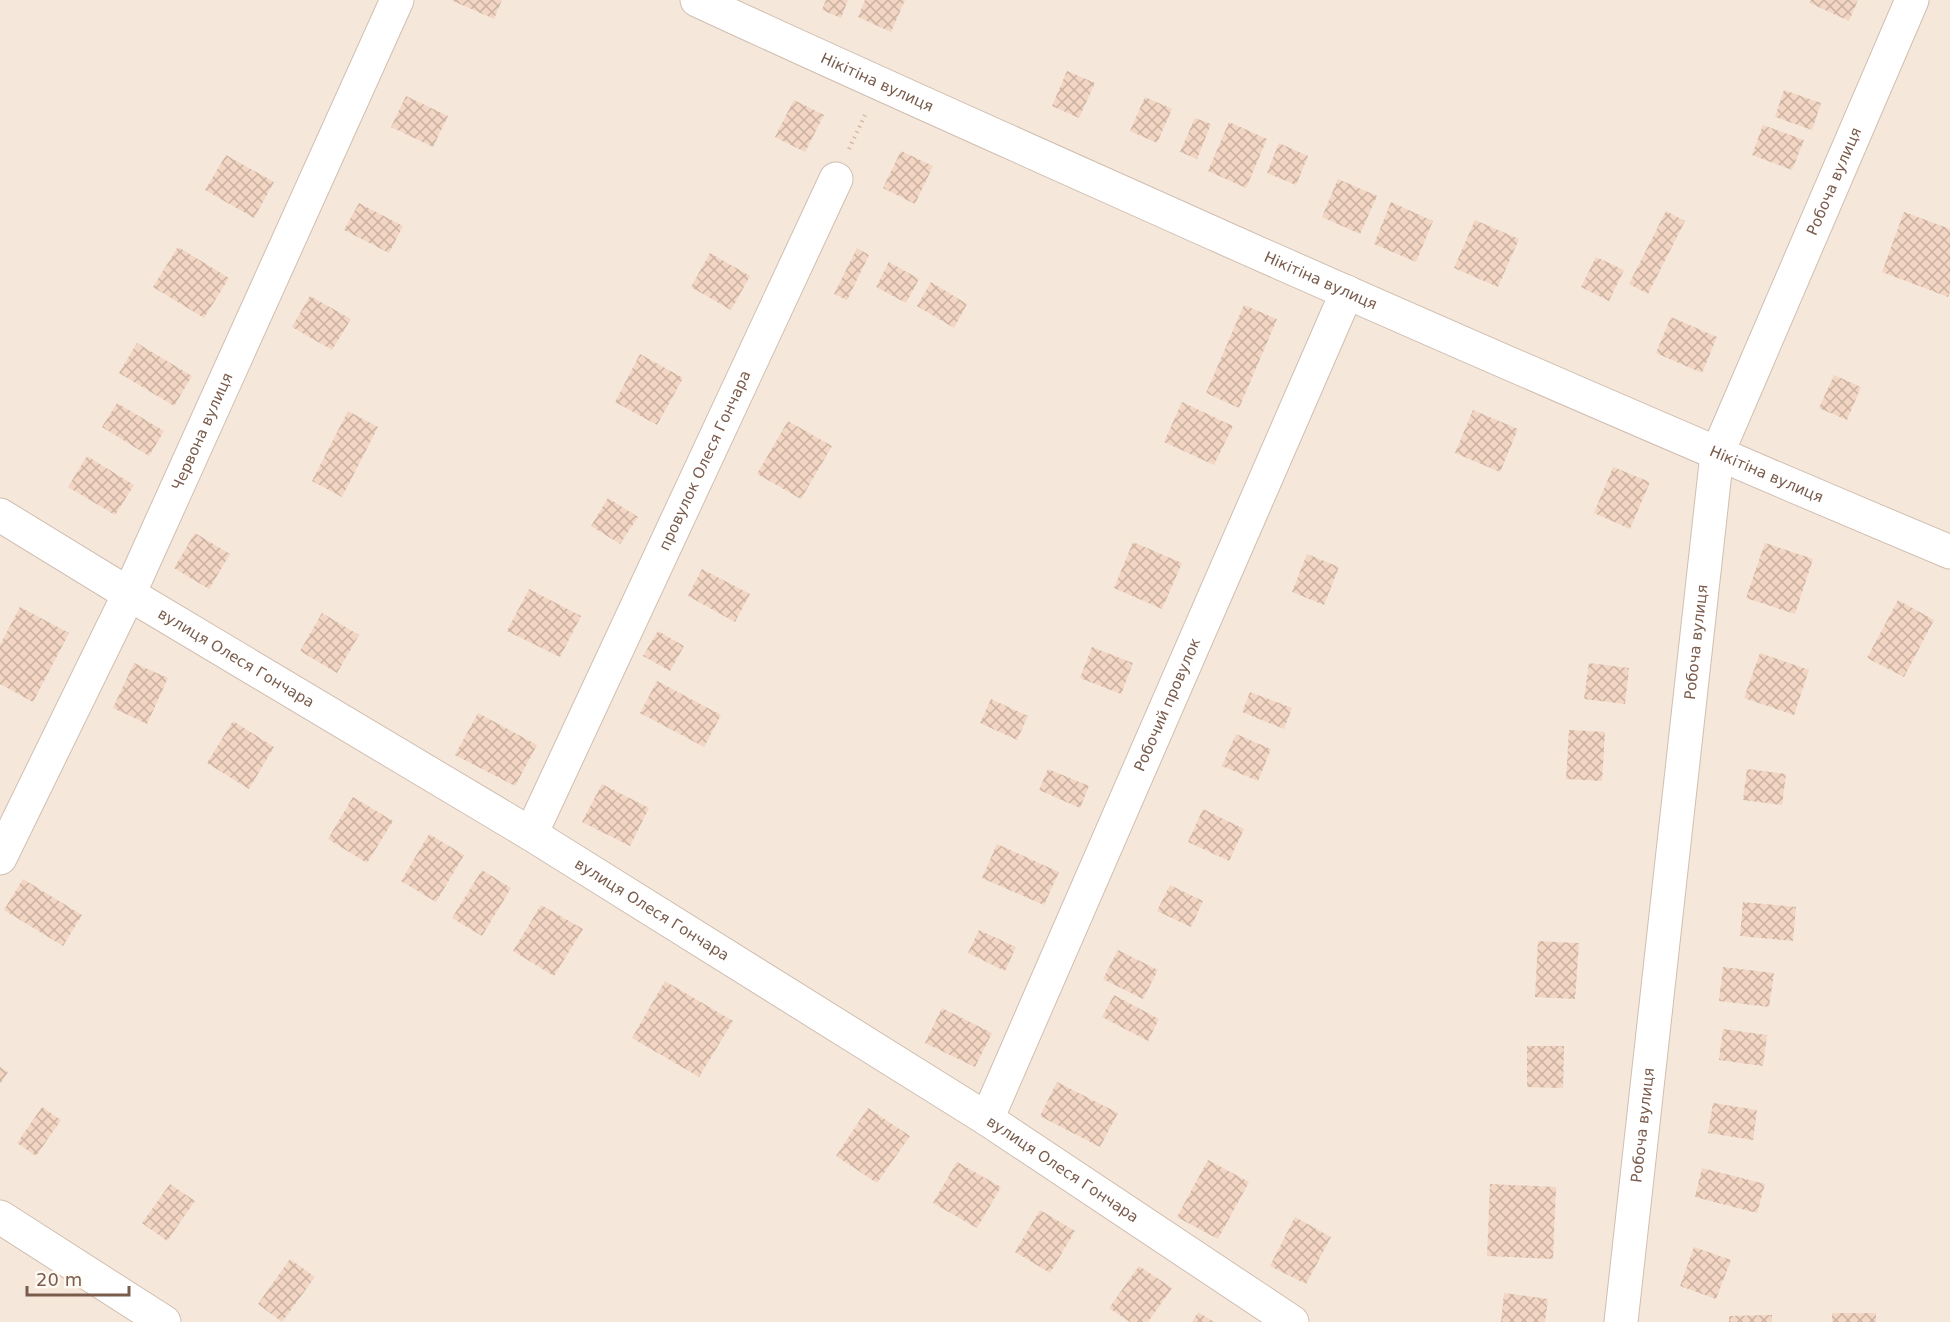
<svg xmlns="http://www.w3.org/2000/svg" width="1950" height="1322" viewBox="0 0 1950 1322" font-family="'DejaVu Sans',sans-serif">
<defs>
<pattern id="building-cross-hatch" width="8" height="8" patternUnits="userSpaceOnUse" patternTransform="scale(1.5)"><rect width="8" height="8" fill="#f3d5c3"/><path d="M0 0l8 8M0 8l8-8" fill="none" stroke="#cab0a1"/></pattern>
</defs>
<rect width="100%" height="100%" fill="#fdf6ec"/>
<path fill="#f5e8da" d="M0 0H1950V1322H0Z"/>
<path fill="url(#building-cross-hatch)" d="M451 0H502L494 19Z
M826 0H848L841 18 822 10Z
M865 0H905L891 32 858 17Z
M1811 0H1858L1849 21 1810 3Z
M1067 71 1095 83 1079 118 1052 106Z
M1784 90 1821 103 1812 130 1775 117Z
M406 96 448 116 433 147 391 127Z
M1145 97 1172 109 1157 143 1130 131Z
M794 100 824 115 805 152 775 137Z
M1195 118 1211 124 1197 159 1180 152Z
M1229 122 1267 139 1246 188 1208 171Z
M1763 125 1804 140 1792 170 1752 155Z
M1279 143 1308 156 1296 185 1267 173Z
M901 151 933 166 915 204 883 188Z
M226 155 274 182 254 218 205 190Z
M1338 179 1377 196 1360 234 1322 217Z
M1391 202 1433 221 1416 262 1374 244Z
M359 203 403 226 389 253 344 230Z
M1666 211 1685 221 1648 294 1629 284Z
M1904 212 1950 229V292L1948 297 1882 272Z
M1475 220 1519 239 1498 287 1454 268Z
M178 247 229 278 204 318 153 287Z
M857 248 869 255 847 300 834 294Z
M710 253 750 276 731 310 691 287Z
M1596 257 1624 270 1609 301 1581 287Z
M889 262 919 279 906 303 876 287Z
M931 282 967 304 954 328 917 306Z
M310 296 351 319 332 350 292 327Z
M1244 305 1277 319 1239 408 1206 393Z
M1671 317 1717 337 1702 373 1656 353Z
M137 343 192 376 174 406 119 373Z
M640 354 683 378 657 425 615 402Z
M1834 375 1861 387 1847 420 1819 408Z
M1182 402 1233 426 1214 465 1164 442Z
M117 403 164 431 149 456 102 427Z
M1473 410 1518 429 1500 472 1455 453Z
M348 411 378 427 342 497 312 481Z
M788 421 832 446 801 499 757 474Z
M87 456 134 485 115 515 68 487Z
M1613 467 1650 482 1630 529 1594 513Z
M608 498 638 517 620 544 591 526Z
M195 533 230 554 209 589 174 568Z
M1133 542 1182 563 1162 609 1114 588Z
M1765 543 1813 559 1795 614 1746 598Z
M1307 554 1339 567 1324 605 1292 592Z
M702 569 750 594 735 622 688 596Z
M529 589 581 616 560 657 507 631Z
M1898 600 1934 620 1904 677 1867 658Z
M20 607 69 633 33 702 0 684V645Z
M322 613 359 635 337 673 300 651Z
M658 631 684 646 670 671 643 656Z
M1092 647 1133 663 1121 694 1080 678Z
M1760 653 1809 670 1794 715 1744 698Z
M134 663 168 678 147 724 113 708Z
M1589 663 1629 668 1625 704 1584 699Z
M657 681 721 715 704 747 640 713Z
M1250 692 1292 708 1284 729 1242 712Z
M991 699 1028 716 1017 740 980 723Z
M478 713 537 745 515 786 455 755Z
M233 721 274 747 249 789 207 763Z
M1569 730 1605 732 1602 781 1566 779Z
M1236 734 1271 749 1258 781 1222 766Z
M1048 769 1089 786 1080 808 1039 790Z
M1747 769 1786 774 1782 805 1743 800Z
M602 784 649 808 630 846 582 822Z
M353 797 393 821 367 863 328 839Z
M1203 809 1244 829 1229 861 1188 842Z
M429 834 464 855 436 902 401 881Z
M997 844 1059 872 1044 905 982 878Z
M482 870 511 888 482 936 452 918Z
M23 879 82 915 63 946 4 910Z
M1170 885 1203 901 1191 927 1157 911Z
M1743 902 1796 907 1793 941 1740 936Z
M541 905 583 929 554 976 513 951Z
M979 930 1016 947 1005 971 968 953Z
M1538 941 1579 943 1575 999 1535 997Z
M1118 950 1158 970 1143 999 1103 979Z
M1723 967 1774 973 1769 1007 1719 1001Z
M665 981 733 1021 699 1077 632 1038Z
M1114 995 1159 1019 1148 1041 1102 1017Z
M942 1008 992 1033 975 1067 925 1043Z
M1723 1029 1767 1035 1763 1066 1719 1060Z
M1527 1046H1564L1563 1088 1527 1087Z
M0 1067 8 1072 0 1084Z
M1057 1082 1118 1113 1100 1147 1040 1116Z
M1713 1103 1757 1110 1753 1140 1708 1133Z
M42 1107 61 1120 36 1156 17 1143Z
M868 1108 910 1136 877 1183 836 1156Z
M1208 1160 1249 1182 1218 1239 1177 1217Z
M957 1162 1001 1187 977 1228 933 1203Z
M1702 1168 1765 1184 1757 1213 1695 1197Z
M170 1184 195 1201 167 1241 142 1223Z
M1490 1184 1556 1187 1553 1259 1487 1256Z
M1040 1210 1075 1231 1050 1273 1015 1252Z
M1295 1217 1331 1237 1306 1284 1270 1266Z
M1694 1247 1731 1260 1716 1299 1680 1286Z
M290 1259 315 1277 282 1322 258 1304Z
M1139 1266 1172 1288 1148 1322H1130L1109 1308Z
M1504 1293 1548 1299 1545 1322H1501Z
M1198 1312 1214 1322H1192Z
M1832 1313H1876V1322H1832Z
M1772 1315V1322H1729V1316Z"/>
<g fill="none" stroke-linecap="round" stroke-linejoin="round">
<defs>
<g id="street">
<path id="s1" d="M697 0C872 81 1048 159 1224 238 1465 345 1707 450 1950 552"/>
<path id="s2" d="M0 515 129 594 531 834 987 1119 1292 1322"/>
<path id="s3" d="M531 834 836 179"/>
<path id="s4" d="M0 858 129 594 397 0"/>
<path id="s5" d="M987 1119 1347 292"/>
<path d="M0 1217 164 1322"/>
<path id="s6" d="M1621 1322 1717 454 1912 0"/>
</g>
</defs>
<use href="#street" stroke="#d1beb0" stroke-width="35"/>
<path stroke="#d9b8a5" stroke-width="4" stroke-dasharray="1.5 4.5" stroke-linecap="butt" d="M849 149 866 113"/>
<use href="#street" stroke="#fff" stroke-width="33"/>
</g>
<g text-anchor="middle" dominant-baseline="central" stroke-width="4.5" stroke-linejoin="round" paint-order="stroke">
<g font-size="15" fill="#7a5c4d" stroke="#fffaf3">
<text stroke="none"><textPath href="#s1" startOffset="198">Нікітіна вулиця</textPath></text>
<text stroke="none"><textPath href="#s6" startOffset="1170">Робоча вулиця</textPath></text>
<text stroke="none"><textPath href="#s1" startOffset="684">Нікітіна вулиця</textPath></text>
<text stroke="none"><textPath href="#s4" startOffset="472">Червона вулиця</textPath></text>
<text stroke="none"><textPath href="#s3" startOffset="412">провулок Олеся Гончара</textPath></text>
<text stroke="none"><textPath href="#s1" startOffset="1170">Нікітіна вулиця</textPath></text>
<text stroke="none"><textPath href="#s6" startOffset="684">Робоча вулиця</textPath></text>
<text stroke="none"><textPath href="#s2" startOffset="276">вулиця Олеся Гончара</textPath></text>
<text stroke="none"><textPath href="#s5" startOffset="452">Робочий провулок</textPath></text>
<text stroke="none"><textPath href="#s2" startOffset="762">вулиця Олеся Гончара</textPath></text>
<text stroke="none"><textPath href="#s6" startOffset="198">Робоча вулиця</textPath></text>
<text stroke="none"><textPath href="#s2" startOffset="1248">вулиця Олеся Гончара</textPath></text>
</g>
</g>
<path d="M27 1286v9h102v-9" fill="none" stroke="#7a5c4d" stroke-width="3"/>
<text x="36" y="1286" font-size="18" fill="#7a5c4d" stroke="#fffaf3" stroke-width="4.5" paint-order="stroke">20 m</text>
</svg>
